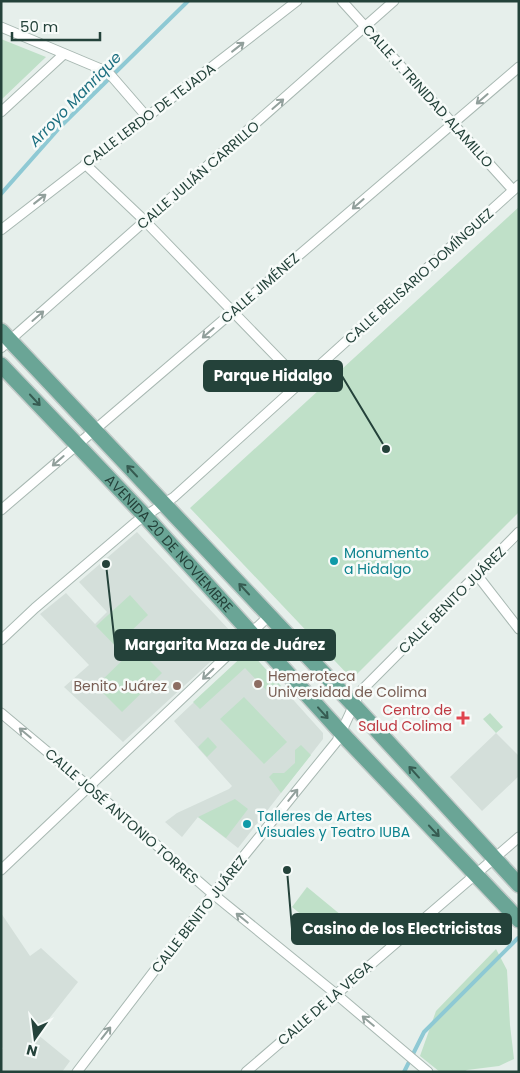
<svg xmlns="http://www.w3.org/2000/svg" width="520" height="1073" viewBox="0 0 520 1073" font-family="Poppins,sans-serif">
<rect width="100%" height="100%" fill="#e6efeb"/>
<path fill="#d4dfda" d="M137 532 234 635 233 641 123 742 64 687 89 665 40 614 66 593 95 624 107 612 79 582Z
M246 653 252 654 323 733V739L238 848 198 817 182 837 165 822 177 813 229 789 232 786 174 721Z
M496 733 519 756V776L482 811 450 777Z
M1 913 30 956 41 948 78 982 37 1034 70 1061 62 1072H1V1051L3 1048 1 1047Z"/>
<path fill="#bfe0c8" d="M1 39 46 57 1 100Z
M519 207V512L352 679 190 508Z
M130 595 148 615 129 633 136 641 123 654 96 626Z
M136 647 162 673 122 712 96 686Z
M246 653 252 654 281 686 271 695 245 668 200 709 193 702Z
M244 697 287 742 264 764 220 719Z
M490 713 503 727 496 733 483 719Z
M208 737 217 747 207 757 198 747Z
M301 745 311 755 281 793 269 777 273 773H284L295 763V750Z
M235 799 248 809 226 838 198 817Z
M307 887 341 915 325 934 292 907Z
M496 949 507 970 510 1025 514 1059 499 1066 467 1070 464 1072H440L420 1056 436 1011Z"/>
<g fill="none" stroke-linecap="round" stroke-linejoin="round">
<path stroke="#8ec9d4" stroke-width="4" d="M1 194 61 126 188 1
M404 1072 424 1032 518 938"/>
<defs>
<path id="street" d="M342 1 513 190
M1 27 108 72 147 117
M1 112 64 54
M85 164 145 221 301 382
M1 230 297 1
M1 348 394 1
M1 510 519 67
M477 575 519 629
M1 640 35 608 136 522 174 497 519 185
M1 713 93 790 213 894 336 994 428 1072
M1 870 269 616
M77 1072 213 894 337 741 360 692 519 532
M246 1072 519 837"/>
<g id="primary">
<path d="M1 331 362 714 519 885"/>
<path id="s1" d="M1 365 145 516 348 740 519 920"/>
</g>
</defs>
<use href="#street" stroke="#a8b8b2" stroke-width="11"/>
<use href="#primary" stroke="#c2cac8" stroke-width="18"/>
<use href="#street" stroke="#fff" stroke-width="9"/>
<use href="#primary" stroke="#6aa596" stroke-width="15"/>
</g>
<defs><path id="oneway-shaft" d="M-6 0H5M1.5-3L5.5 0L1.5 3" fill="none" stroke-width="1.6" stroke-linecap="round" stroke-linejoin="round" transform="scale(1.25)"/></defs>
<g stroke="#92a09c">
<use href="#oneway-shaft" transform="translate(238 47) rotate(-38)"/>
<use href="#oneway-shaft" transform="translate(482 99) rotate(139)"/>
<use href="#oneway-shaft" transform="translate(278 104) rotate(-41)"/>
<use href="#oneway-shaft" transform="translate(40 199) rotate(-38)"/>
<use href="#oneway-shaft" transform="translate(358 204) rotate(139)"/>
<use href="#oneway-shaft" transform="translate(38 316) rotate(-41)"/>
<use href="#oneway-shaft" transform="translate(208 333) rotate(139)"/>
<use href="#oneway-shaft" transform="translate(58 461) rotate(139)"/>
<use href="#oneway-shaft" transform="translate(208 674) rotate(136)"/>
<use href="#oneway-shaft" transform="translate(25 733) rotate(-140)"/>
<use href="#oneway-shaft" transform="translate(293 795) rotate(-51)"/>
<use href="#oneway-shaft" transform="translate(242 918) rotate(-141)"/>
<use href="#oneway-shaft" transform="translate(368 1021) rotate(-140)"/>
<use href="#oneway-shaft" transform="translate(106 1033) rotate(-52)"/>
</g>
<g stroke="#365b51">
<use href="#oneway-shaft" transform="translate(35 400) rotate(47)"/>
<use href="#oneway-shaft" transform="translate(132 471) rotate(-133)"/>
<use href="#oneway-shaft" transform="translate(244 589) rotate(-133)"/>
<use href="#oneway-shaft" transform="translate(323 713) rotate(48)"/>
<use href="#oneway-shaft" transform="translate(414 772) rotate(-132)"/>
<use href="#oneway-shaft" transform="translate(434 831) rotate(47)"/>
</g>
<g fill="#0f9aa8" stroke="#f7fbf9" stroke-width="2">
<circle cx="334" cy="561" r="5"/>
<circle cx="247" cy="824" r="5"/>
</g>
<g fill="#8d6e63" stroke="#f7fbf9" stroke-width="2">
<circle cx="258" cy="684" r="5"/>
<circle cx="177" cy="686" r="5"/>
</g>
<path fill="#e0444e" stroke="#f7fbf9" stroke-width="2" d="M460.5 710.5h5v5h5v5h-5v5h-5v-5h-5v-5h5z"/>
<g text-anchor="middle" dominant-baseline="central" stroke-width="5" stroke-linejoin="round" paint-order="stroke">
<g font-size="14" fill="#24423a" stroke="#f7fbf9">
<text transform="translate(428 96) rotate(48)">CALLE J. TRINIDAD ALAMILLO</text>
<text transform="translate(149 115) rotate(-37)">CALLE LERDO DE TEJADA</text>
<text transform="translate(198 175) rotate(-41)">CALLE JULIÁN CARRILLO</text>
<text transform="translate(419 276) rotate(-42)">CALLE BELISARIO DOMÍNGUEZ</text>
<text transform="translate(260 288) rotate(-41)">CALLE JIMÉNEZ</text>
<text stroke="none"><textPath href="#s1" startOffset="245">AVENIDA 20 DE NOVIEMBRE</textPath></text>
<text transform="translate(452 600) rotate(-45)">CALLE BENITO JUÁREZ</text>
<text transform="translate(122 816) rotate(41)">CALLE JOSÉ ANTONIO TORRES</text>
<text transform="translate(199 914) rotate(-52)">CALLE BENITO JUÁREZ</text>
<text transform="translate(325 1003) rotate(-41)">CALLE DE LA VEGA</text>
</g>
<g font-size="14" fill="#0d838f" stroke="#f7fbf9" text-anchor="start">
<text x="344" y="553">Monumento<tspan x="344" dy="16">a Hidalgo</tspan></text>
<text x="257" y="816">Talleres de Artes<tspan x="257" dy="16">Visuales y Teatro IUBA</tspan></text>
</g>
<g font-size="14" fill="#785e54" stroke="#f7fbf9" text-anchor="start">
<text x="268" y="676">Hemeroteca<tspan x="268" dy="16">Universidad de Colima</tspan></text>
<text x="167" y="686" text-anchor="end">Benito Juárez</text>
</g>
<g font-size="14" fill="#be3a42" stroke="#f7fbf9" text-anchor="end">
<text x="452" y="710">Centro de<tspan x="452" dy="16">Salud Colima</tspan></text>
</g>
<g font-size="15" font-style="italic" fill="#1c6f80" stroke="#f7fbf9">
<text transform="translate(75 99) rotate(-46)">Arroyo Manrique</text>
</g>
</g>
<path fill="none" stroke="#24423a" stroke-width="2" d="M386 449L342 376M106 564L115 645M287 870L292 929"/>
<g fill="#24423a" stroke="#f7fbf9" stroke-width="2">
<circle cx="386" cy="449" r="5"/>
<circle cx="106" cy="564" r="5"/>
<circle cx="287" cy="870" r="5"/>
</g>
<g fill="#24423a" stroke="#24423a" stroke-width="2">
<rect x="204" y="361" width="138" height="30" rx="5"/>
<rect x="115" y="630" width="220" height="30" rx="5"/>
<rect x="292" y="914" width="219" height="30" rx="5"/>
</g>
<g font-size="15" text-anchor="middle" font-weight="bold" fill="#fff">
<text x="273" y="381">Parque Hidalgo</text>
<text x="225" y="650">Margarita Maza de Juárez</text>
<text x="402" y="934">Casino de los Electricistas</text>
</g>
<rect width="520" height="1073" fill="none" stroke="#24423a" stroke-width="5"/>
<g transform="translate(35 1038) rotate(194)" stroke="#f7fbf9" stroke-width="4" paint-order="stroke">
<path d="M0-4L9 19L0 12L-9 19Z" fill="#24423a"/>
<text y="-8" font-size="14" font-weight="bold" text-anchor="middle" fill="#24423a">N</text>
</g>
<path d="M12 32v8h88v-8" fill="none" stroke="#24423a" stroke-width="2.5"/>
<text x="20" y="32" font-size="15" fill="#24423a" stroke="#f7fbf9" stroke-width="4" paint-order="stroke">50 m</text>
</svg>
